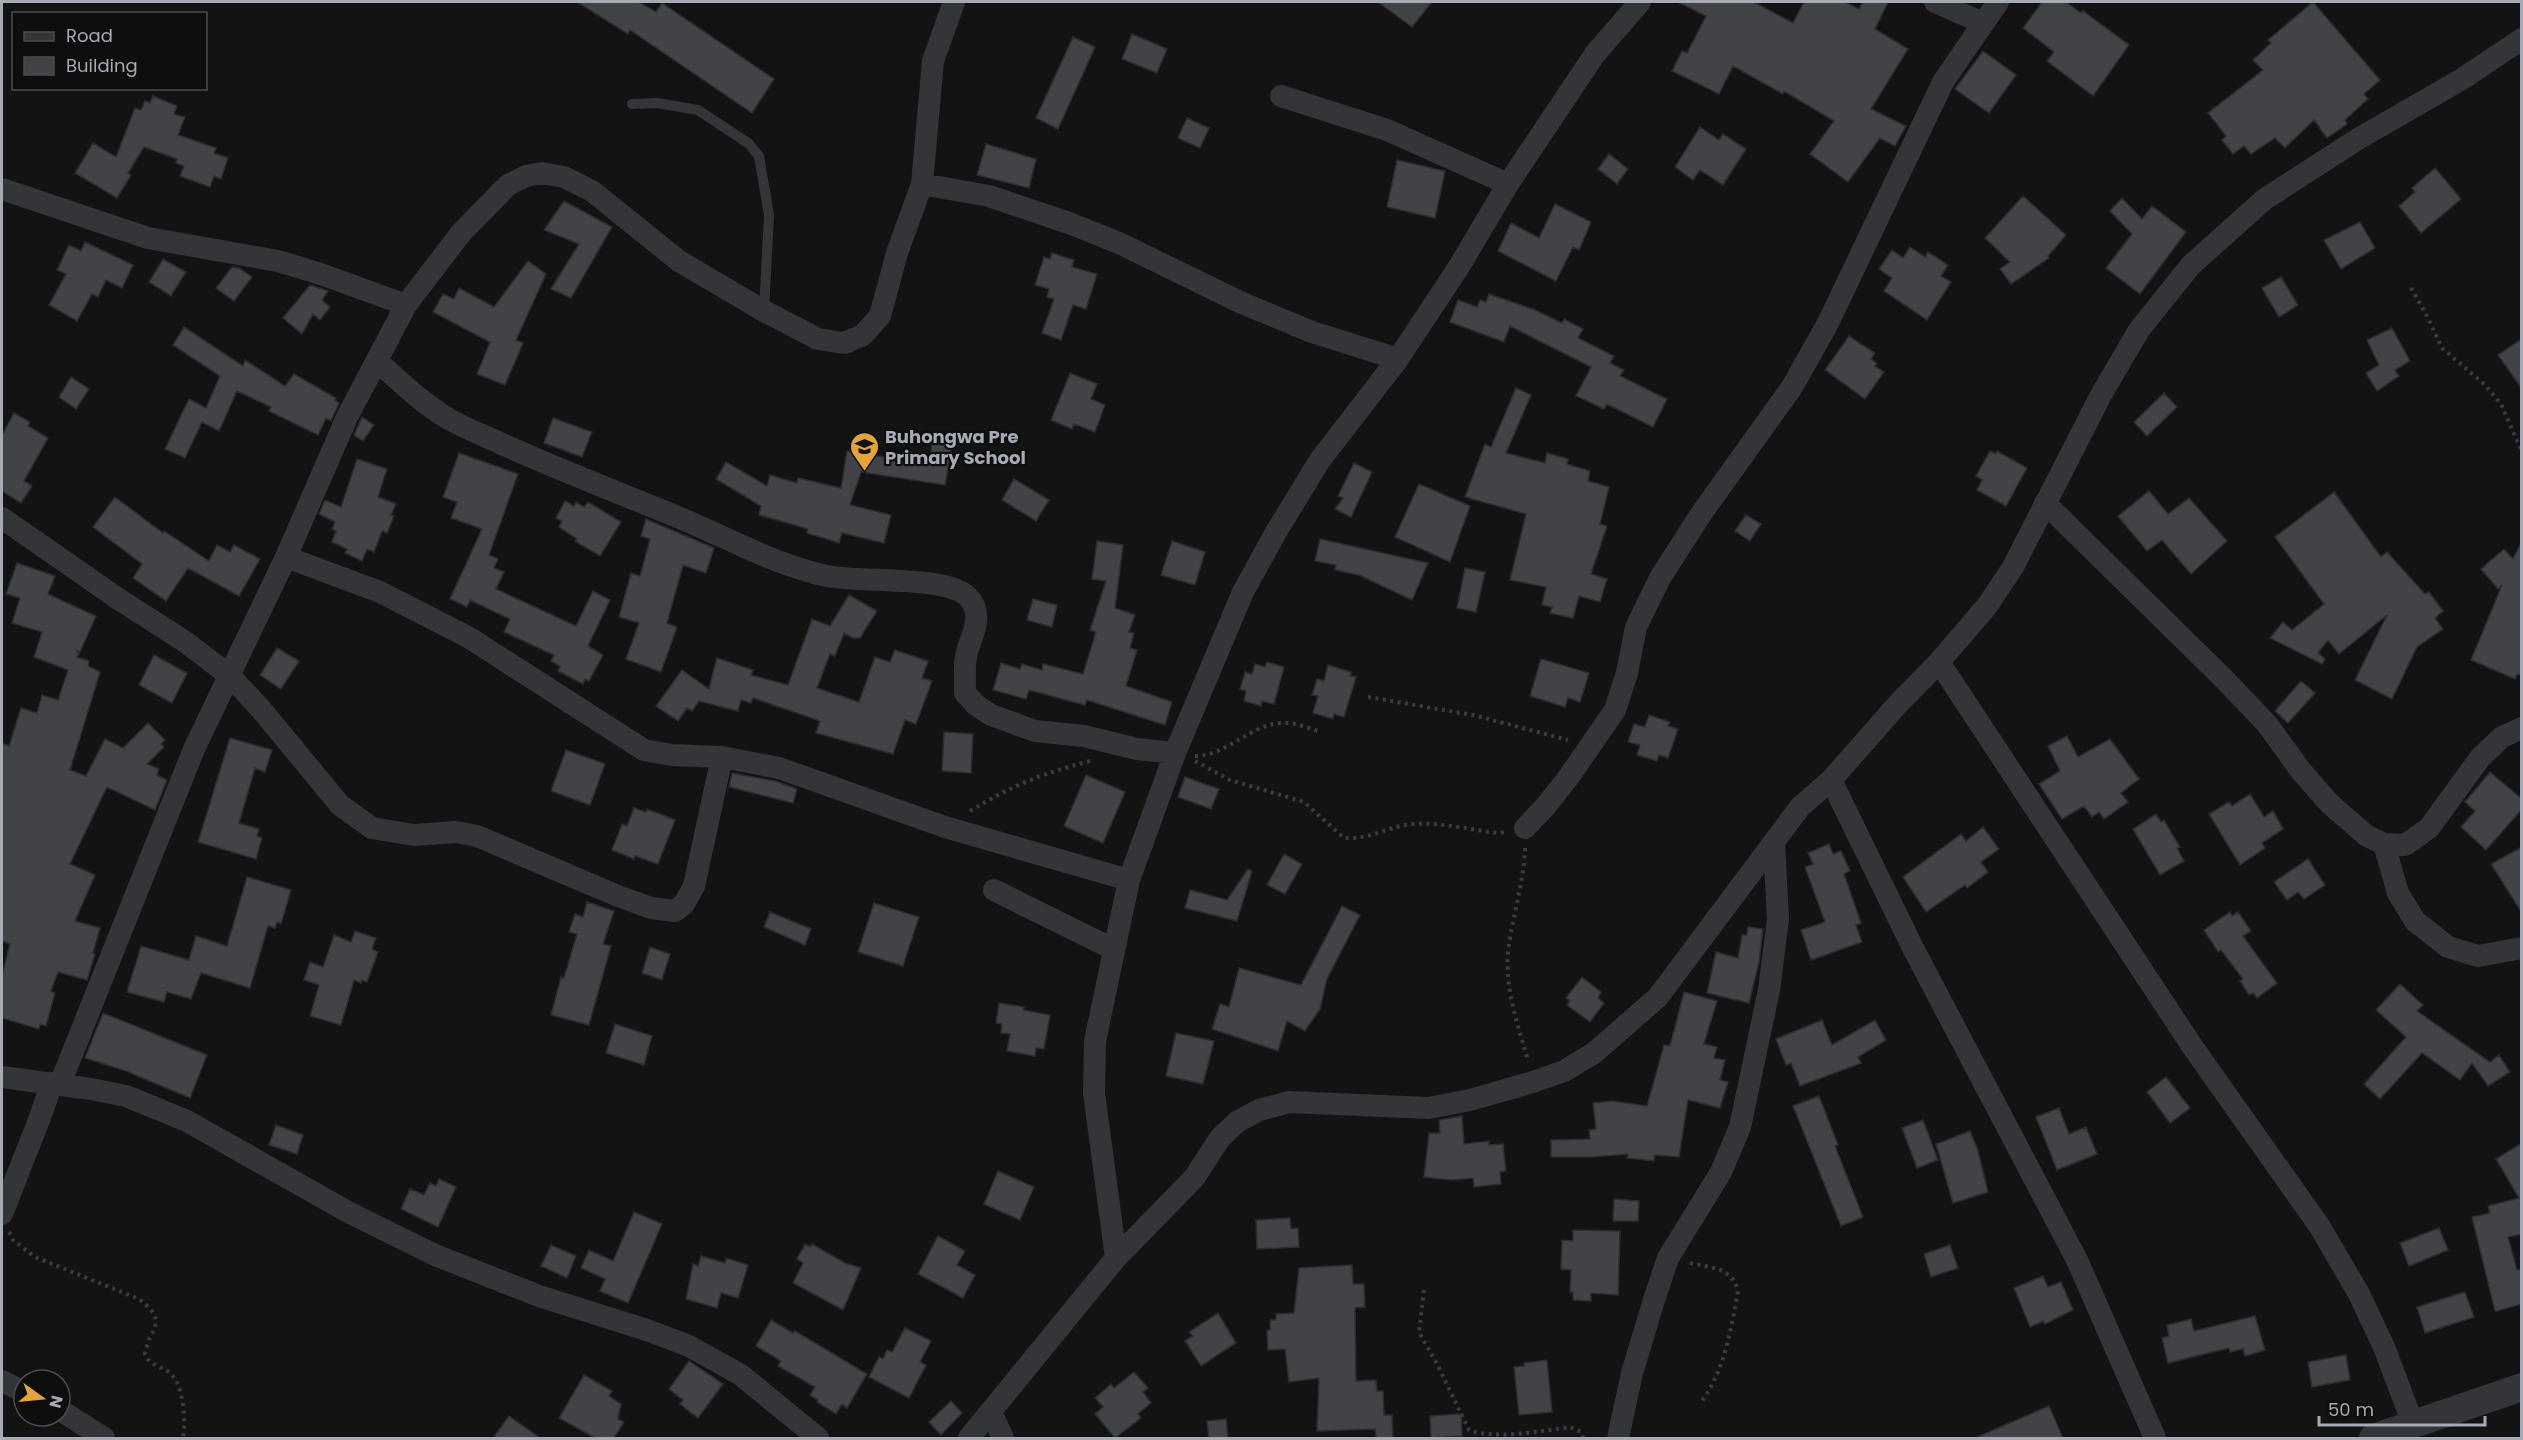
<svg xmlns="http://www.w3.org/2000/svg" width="2523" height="1440" viewBox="0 0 2523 1440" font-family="Poppins,sans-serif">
<rect width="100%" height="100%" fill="#131314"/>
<path fill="#424347" stroke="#2d2d30" stroke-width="1.5" d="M577 2H639L656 12 662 3 774 79 752 113 630 30 628 34Z
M1378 2H1432L1412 27Z
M1678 2H1754L1793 23 1804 2H1845L1859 9 1863 2H1888L1875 29 1908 49 1871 109 1906 126 1895 146 1880 138 1848 182 1810 154 1834 121 1784 91 1783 94 1733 66 1719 94 1672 71 1682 51 1687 53 1706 16Z
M2042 2H2066L2081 13 2083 11 2129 45 2093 96 2047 61 2054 52 2023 28Z
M2313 2 2380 80 2364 94 2368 99 2345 120 2347 124 2327 138 2314 120 2285 148 2275 138 2251 154 2244 146 2233 154 2222 140 2226 136 2208 113 2263 70 2253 60 2271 43 2268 40Z
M1132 34 1167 49 1157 73 1122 59Z
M1073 37 1095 47 1058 129 1036 118Z
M1983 51 2016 75 1989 113 1955 89Z
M153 96 177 106 174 114 185 117 178 135 216 148 214 153 228 158 221 179 214 176 210 187 180 176 184 166 176 163 177 159 144 147 128 173 131 175 117 198 75 173 93 143 116 157 135 108 141 110 145 101 150 103Z
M1187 118 1209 128 1200 148 1178 138Z
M1700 127 1719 140 1723 134 1746 149 1723 185 1700 170 1693 180 1675 167Z
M986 144 1036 159 1029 188 977 175Z
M1609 154 1628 169 1617 184 1598 169Z
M1397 160 1445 171 1435 218 1387 207Z
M2435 168 2461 199 2421 233 2399 206 2415 192 2412 188Z
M2023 196 2066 235 2048 256 2049 258 2011 284 2000 269 2010 262 1985 238Z
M2122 198 2142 219 2152 206 2186 232 2140 294 2106 268 2132 234 2110 211Z
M564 201 612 227 571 298 551 289 579 244 544 230Z
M1555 204 1591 222 1579 250 1573 247 1556 281 1498 251 1511 223 1539 238Z
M2360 222 2375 248 2341 269 2324 240Z
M85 242 133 265 122 288 106 280 98 297 92 294 77 321 49 305 66 274 57 270 69 245 81 251Z
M1910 247 1925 257 1928 252 1948 265 1941 276 1951 282 1927 320 1884 291 1892 278 1879 269 1892 250 1903 258Z
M1052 253 1074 260 1072 267 1097 274 1086 309 1073 305 1061 340 1042 333 1054 299 1047 297 1049 289 1035 285 1044 257 1050 259Z
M163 259 186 272 171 296 149 282Z
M528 261 546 274 516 340 523 343 505 385 477 374 490 342 433 312 443 294 454 299 459 288 494 307Z
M232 267 239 268 252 277 234 301 216 288Z
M2281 277 2298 305 2279 317 2262 288Z
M310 285 328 291 322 300 330 307 320 320 313 314 302 334 283 318Z
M1489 294 1535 310 1562 323 1564 319 1583 329 1578 338 1614 356 1610 363 1624 370 1620 376 1667 399 1653 427 1607 404 1604 409 1576 396 1591 367 1510 326 1504 342 1450 322 1458 300 1477 307 1480 300 1486 302Z
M184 327 243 366 245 360 285 386 294 374 336 398 335 400 339 403 331 421 326 418 318 435 269 411 271 407 237 391 219 431 202 422 185 458 165 449 189 399 206 408 220 376 173 345Z
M2392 328 2410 361 2395 370 2399 376 2377 391 2366 373 2379 365 2367 340Z
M1849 336 1875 353 1871 359 1877 363 1875 366 1884 372 1865 399 1825 370Z
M2522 339V389L2498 355Z
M1070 373 1097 384 1091 399 1105 405 1095 432 1074 424 1072 429 1051 420Z
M71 377 89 389 76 409 59 397Z
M1516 388 1531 395 1506 453 1545 463 1547 453 1568 459 1567 464 1590 471 1588 481 1609 487 1600 524 1607 526 1591 574 1607 579 1600 602 1579 596 1573 618 1550 613 1552 607 1542 605 1546 587 1510 580 1526 514 1465 497 1485 444 1491 447Z
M2164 393 2177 407 2147 436 2134 422Z
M14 413 30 422 28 426 48 438 24 481 32 486 21 503 2 491V435Z
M362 417 374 425 363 441 354 435Z
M553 418 592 432 582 457 544 443Z
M933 437 953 440 945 485 861 472 850 505 891 515 884 543 842 533 839 543 807 533 808 529 759 515 761 506 716 479 726 462 767 486 770 475 797 483 798 478 841 488 847 451 929 464Z
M1990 451 1996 454 1997 451 2027 468 2006 506 1977 490 1982 480 1976 476Z
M459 453 518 474 489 555 498 559 494 568 504 572 496 589 576 626 593 591 610 600 588 646 603 655 589 681 585 679 583 684 558 671 560 666 551 661 554 655 504 632 510 619 470 600 467 607 450 599 482 529 451 518 457 502 443 497Z
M357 459 387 469 378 497 396 504 391 515 394 516 387 533 382 531 374 552 367 549 362 561 345 553 347 549 332 542 336 531 332 529 335 522 319 514 325 500 341 507Z
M1354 463 1372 472 1351 517 1335 509 1343 498 1338 496Z
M1014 479 1049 500 1036 521 1002 500Z
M1419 484 1470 506 1450 562 1395 537Z
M2149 491 2168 514 2189 498 2227 541 2191 574 2162 540 2147 551 2118 516Z
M2334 492 2381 557 2387 552 2425 594 2429 592 2443 611 2435 618 2443 629 2417 647 2392 699 2355 680 2387 615 2339 654 2328 640 2318 653 2325 659 2322 664 2270 638 2283 622 2292 630 2324 604 2275 537Z
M115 497 163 533 164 531 209 561 217 545 230 552 234 545 260 559 239 596 188 568 166 601 133 578 142 564 93 527Z
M565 501 574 506 576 502 584 507 588 502 621 522 600 556 575 541 577 539 559 527 562 521 556 518Z
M1746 515 1761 524 1750 541 1735 531Z
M646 519 714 548 706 573 683 565 667 623 677 627 661 672 626 659 639 623 619 617 631 573 640 576 650 539 641 536Z
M1320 539 1428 563 1412 600 1359 575 1335 570 1336 565 1315 561Z
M1097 541 1123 545 1115 608 1135 615 1129 632 1134 633 1130 648 1137 650 1126 686 1172 702 1165 725 1087 700 1085 705 1029 690 1026 699 993 690 1001 663 1020 669 1022 664 1042 670 1043 664 1083 674 1096 632 1090 630 1106 581 1092 579Z
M1172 541 1205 552 1195 585 1161 575Z
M2522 541V675L2517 674 2515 679 2471 660 2502 585 2498 589 2481 569 2504 549 2513 559Z
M17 563 55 576 48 594 96 616 80 652 76 650 79 654 77 657 89 661 88 666 100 672 70 770 86 776 105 739 123 748 148 723 165 740 161 744 164 747 147 764 159 769 157 775 167 780 155 810 107 787 70 864 95 875 75 921 100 928 93 953 95 954 87 980 58 972 51 991 55 993 46 1026 40 1024 39 1029 2 1018V975L10 944 2 941V743L9 746 21 708 37 713 42 695 58 700 68 670 34 657 42 632 12 623 20 598 6 594Z
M1465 568 1485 572 1476 612 1457 608Z
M849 595 877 611 860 638H853L844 633 835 656 830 654 817 688 859 702 875 657 890 662 895 650 928 661 922 678 932 681 916 724 905 720 893 754 816 733 820 721 753 698 751 703 741 700 738 711 699 701 692 711 687 708 678 721 656 706 682 670 709 689 717 658 753 670 751 675 788 685 812 619 830 626Z
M1033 599 1057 605 1052 627 1027 620Z
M277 648 299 661 281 689 260 675Z
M154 655 187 673 172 703 139 685Z
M1541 659 1589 673 1580 702 1568 698 1565 707 1530 696Z
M1267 662 1284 667 1274 704 1262 701 1261 706 1244 701 1246 691 1240 689 1245 672 1252 674 1255 664 1265 667Z
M1328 665 1351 672 1350 676 1356 677 1344 717 1334 714 1333 719 1313 713 1318 696 1312 695 1317 679 1324 681Z
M2301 681 2315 693 2288 723 2275 711Z
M1649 715 1670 722 1668 726 1678 729 1668 758 1659 755 1657 761 1637 755 1640 745 1628 742 1634 724 1645 727Z
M944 732 973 734 971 773 942 771Z
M2067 736 2078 757 2110 739 2139 779 2121 793 2128 802 2104 819 2099 812 2092 817 2084 806 2062 819 2039 784 2060 771 2048 746Z
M230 738 272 750 265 772 255 768 239 823 259 829 257 836 262 838 256 859 198 842Z
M566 750 605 764 590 805 551 791Z
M2490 772 2522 799V809L2486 850 2461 827 2475 811 2465 802Z
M732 773 775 781 797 789 793 803 729 787Z
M1086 775 1125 792 1103 843 1064 826Z
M1185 777 1219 789 1211 809 1178 797Z
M2250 794 2264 817 2273 811 2283 829 2262 843 2265 848 2240 865 2209 814 2229 802 2232 806Z
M634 808 646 812 647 809 675 820 658 864 635 856 634 859 612 850 622 824 627 826Z
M2156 814 2161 822 2164 820 2180 847 2177 848 2184 861 2160 875 2133 829Z
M1983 827 1999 849 1981 862 1988 872 1967 888 1965 885 1926 912 1903 877 1961 834 1966 841Z
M1829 844 1833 854 1841 851 1850 871 1844 874 1861 923 1856 925 1862 942 1811 960 1801 930 1825 922 1805 867 1813 864 1808 853Z
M2522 847V913L2491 864Z
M1284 854 1302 864 1285 894 1267 885Z
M2308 859 2325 885 2304 899 2298 892 2287 900 2274 882Z
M1248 869 1252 871 1237 921 1185 908 1190 890 1227 900Z
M247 877 291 890 281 924 277 922 275 928 268 926 250 988 201 973 191 999 167 992 164 1002 127 992 141 946 189 960 196 936 227 946Z
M587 902 614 911 603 944 611 946 589 1025 551 1015 561 977 564 978 577 934 569 932 575 914 583 917Z
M874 903 919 917 903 966 858 952Z
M1342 906 1360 915 1327 979 1320 1009 1305 1031 1287 1021 1278 1051 1212 1029 1220 1004 1229 1007 1239 968 1301 985Z
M770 912 811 929 805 945 764 927Z
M2230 912 2232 916 2238 912 2251 931 2243 936 2277 983 2257 998 2253 993 2249 995 2240 981 2243 979 2221 950 2218 952 2204 930Z
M1748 927 1763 929 1759 962 1749 1003 1707 993 1716 952 1738 958 1742 935H1747Z
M355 931 376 938 372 949 378 952 367 982 362 980 361 983 354 980 341 1025 310 1016 319 985 304 980 310 962 323 967 334 935 351 942Z
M650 947 670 954 662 980 642 973Z
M1582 977 1601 992 1598 998 1604 1003 1590 1022 1567 1005 1570 1001 1566 998Z
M2400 984 2423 1005 2417 1011 2490 1062 2499 1055 2510 1072 2488 1086 2472 1063 2460 1080 2422 1053 2380 1099 2364 1084 2406 1037 2376 1010Z
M1684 992 1717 1001 1704 1044 1717 1047 1714 1058 1725 1060 1720 1080 1728 1082 1720 1108 1688 1100 1679 1157 1655 1155 1654 1161 1627 1158 1628 1154 1592 1157H1551V1140L1590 1139 1589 1130 1596 1129 1593 1103 1613 1101 1647 1106 1664 1045 1670 1046Z
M999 1003 1024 1007 1023 1010 1050 1015 1044 1049 1036 1048 1035 1056 1007 1051 1010 1034 1001 1033 1002 1024 996 1023Z
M103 1013 207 1055 190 1098 126 1071 85 1058Z
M1822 1020 1832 1045 1875 1020 1886 1040 1858 1057 1861 1063 1800 1086 1791 1063 1786 1065 1776 1039Z
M615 1024 652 1036 644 1065 606 1053Z
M1176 1033 1214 1041 1203 1084 1166 1076Z
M2166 1077 2190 1108 2170 1123 2147 1092Z
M1819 1096 1838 1145 1835 1146 1863 1217 1841 1226 1793 1106Z
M2059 1108 2069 1134 2086 1127 2097 1154 2057 1170 2036 1117Z
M1462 1116 1464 1144 1489 1141V1145L1503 1144 1506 1171 1500 1172 1501 1184 1474 1187 1473 1178 1452 1180 1424 1177 1429 1133H1440L1439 1120Z
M1923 1120 1938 1160 1917 1168 1902 1128Z
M276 1125 303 1135 297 1154 269 1145Z
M1970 1131 1978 1151 1988 1192 1953 1203 1936 1144Z
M2522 1143V1234L2508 1237 2517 1270 2522 1269V1304L2497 1311H2495L2472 1217 2490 1213 2488 1206 2519 1198 2496 1159Z
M998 1171 1034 1187 1020 1220 984 1204Z
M439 1179 456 1187 438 1227 401 1209 410 1189 424 1195 430 1183 436 1186Z
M1614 1199 1639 1201 1638 1221H1613Z
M634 1212 662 1224 628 1303 600 1291 605 1279 581 1268 589 1250 613 1261Z
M1290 1218 1291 1229 1298 1228 1299 1247 1257 1249 1256 1220Z
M2439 1228 2448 1250 2409 1266 2400 1243Z
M1573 1230 1620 1231 1618 1295 1591 1293V1301L1573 1300V1292H1570L1571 1270 1561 1269 1562 1240 1573 1241Z
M938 1236 965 1251 957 1265 975 1275 963 1298 918 1274Z
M805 1244 810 1247 812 1244 845 1263 861 1268 843 1310 793 1283 803 1263 797 1259Z
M551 1245 576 1256 567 1278 541 1266Z
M1950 1245 1958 1268 1931 1277 1924 1254Z
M701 1256 725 1263 726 1258 748 1265 738 1298 721 1293 717 1308 686 1299 693 1264 698 1266Z
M1352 1265 1353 1284H1364L1365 1307 1355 1308 1356 1381 1376 1380 1377 1391H1383L1384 1415H1392L1393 1438H1376L1375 1429 1317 1431 1319 1378 1289 1382 1285 1349 1268 1350 1267 1330H1270V1320H1276V1314L1294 1313 1299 1268Z
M2043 1276 2048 1287 2061 1282 2073 1310 2045 1324 2043 1321 2030 1327 2014 1288Z
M2465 1292 2474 1317 2425 1333 2417 1307Z
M1218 1313 1236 1343 1201 1366 1185 1341 1193 1336 1189 1332Z
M2255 1316 2265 1350 2245 1356 2243 1349 2230 1352 2229 1348 2168 1363 2162 1338 2169 1336 2167 1325 2191 1319 2194 1331Z
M771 1320 793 1333 795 1331 867 1374 847 1408 842 1404 836 1414 817 1402 818 1400 810 1395 815 1387 778 1366 781 1361 756 1346Z
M905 1328 931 1341 920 1362 926 1365 909 1398 869 1377 879 1357 883 1359 887 1350 892 1352Z
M2346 1355 2350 1380 2312 1387 2308 1362Z
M1547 1360 1552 1412 1519 1415 1514 1367 1525 1366 1524 1363Z
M689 1361 723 1384 698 1418 680 1404 683 1400 669 1389Z
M1134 1372 1148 1388 1143 1392 1151 1403 1138 1414 1141 1418 1115 1438 1095 1414 1103 1407 1095 1398 1111 1384 1114 1388Z
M584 1375 612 1391 609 1396 621 1404 618 1419 624 1422 614 1438H595L559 1418Z
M951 1401 962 1413 941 1435 929 1422Z
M2049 1406 2063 1438H1975Z
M1461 1414 1462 1436 1431 1438 1430 1416Z
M509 1416 540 1438H493Z
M1226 1419 1228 1438H1209L1207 1421Z"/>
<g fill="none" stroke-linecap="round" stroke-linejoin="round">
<path stroke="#3a3c40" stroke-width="4" stroke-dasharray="3 4.5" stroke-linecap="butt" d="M2411 288 2426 314 2442 348 2484 384 2501 404 2522 452
M1368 697 1473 715 1568 740
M1195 756C1227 756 1249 725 1281 723 1294 722 1306 727 1318 731
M1195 761 1230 780 1304 802 1344 838C1369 840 1389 826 1413 824 1441 822 1471 830 1498 833L1505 832
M970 811C1013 785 1041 774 1090 761
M1525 848C1524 883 1512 917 1508 953 1505 990 1518 1025 1528 1061
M9 1232 13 1240 35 1257 139 1299C170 1323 149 1327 145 1354 150 1367 163 1366 171 1374 184 1387 186 1421 183 1438
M1690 1263C1711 1268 1732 1267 1738 1291 1731 1329 1725 1369 1702 1401
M1424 1290 1419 1332 1438 1366 1469 1430C1494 1440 1542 1431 1570 1427L1581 1432 1583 1438"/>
<path stroke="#343539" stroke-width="10" d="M632 104 657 103 698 110 748 143 759 156 769 215 764 311"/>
<path stroke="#343539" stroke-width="22" d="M1935 2 1983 23
M1281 96 1387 130 1508 184
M922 184 989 196 1069 223 1119 243 1242 303 1312 332 1398 359
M2 189 148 238 278 261 321 274 406 305
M377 361C399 381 421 402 447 418 464 428 483 435 500 443 559 470 620 493 680 518 728 538 775 565 827 576 860 583 947 575 968 597 986 615 970 637 966 656 964 668 965 681 965 693L976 705 991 715 1035 731 1084 736 1137 749 1175 753
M2045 503 2225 680 2267 724 2301 771 2330 804 2367 836 2384 844 2405 845 2429 828 2480 758 2502 737 2522 728
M2 518 117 598 184 641 229 675 260 708 340 805 372 828 414 835 456 832 477 836 618 896 651 908 675 911 684 904 694 886 722 757
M286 557 380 592 468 637 644 750 672 755 722 757 779 768 945 827 1129 880
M1939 662 2192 1046 2320 1227 2359 1294 2384 1347 2413 1424
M1831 780 1913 948 2077 1260 2155 1438
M1525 828 1545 807 1568 778 1615 710 1627 673 1636 627 1660 578 1701 514 1792 387 1828 323 1943 82 1998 2
M2384 844 2398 893 2415 921 2448 947 2478 956 2522 948
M994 890 1113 949
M2 1077 91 1089 126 1096 187 1121 348 1212 435 1255 539 1296 647 1330 689 1346 741 1375 818 1438
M60 1084 194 749 286 557 347 417 406 305 461 233 508 185 526 176 542 173 564 177 592 191 679 261 764 311 818 339 844 343 863 335 880 316 897 253 922 184 933 61 954 2
M2 1214 39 1120 52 1083
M1116 1258 1094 1093 1095 1041 1129 880 1175 753 1243 592 1276 532 1320 460 1398 359 1460 265 1508 184 1595 54 1640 2
M2 1381 24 1392
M60 1410 104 1438
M991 1412 1003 1438
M969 1438 1116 1258 1194 1178 1220 1138 1237 1122 1259 1110 1289 1102 1429 1108 1470 1100 1533 1082 1564 1071 1594 1053 1658 997 1800 807 1831 780 1898 704 1939 662 1987 606 2013 567 2101 395 2139 330 2191 265 2265 199 2358 139 2462 79 2522 39
M1618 1438 1632 1373 1654 1300 1668 1258 1721 1172 1740 1127 1769 990 1778 919 1774 843"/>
<path stroke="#343539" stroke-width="28" d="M2373 1438 2522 1387"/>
</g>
<defs>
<symbol id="school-pin" viewBox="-11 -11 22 30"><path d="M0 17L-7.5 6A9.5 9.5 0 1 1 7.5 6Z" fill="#e5a43a" stroke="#0e0e0f"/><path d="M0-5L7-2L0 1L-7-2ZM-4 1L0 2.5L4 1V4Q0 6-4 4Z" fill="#111"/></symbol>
</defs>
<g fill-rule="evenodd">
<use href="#school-pin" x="848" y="430" width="33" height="45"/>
</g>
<g text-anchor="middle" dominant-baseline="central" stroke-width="4.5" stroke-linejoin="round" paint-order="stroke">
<g font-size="18" font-weight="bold" fill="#a5aab4" stroke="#0e0e0f" text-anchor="start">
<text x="885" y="436">Buhongwa Pre<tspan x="885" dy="21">Primary School</tspan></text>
</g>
</g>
<rect width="2523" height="1440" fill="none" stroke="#a5aab4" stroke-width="6"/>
<rect x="12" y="12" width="195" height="78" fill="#0e0e0f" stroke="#4a4c51" stroke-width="1.5"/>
<rect x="24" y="32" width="30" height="9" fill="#343539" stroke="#4a4c51" stroke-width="1.5"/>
<text x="66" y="42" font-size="18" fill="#a5aab4">Road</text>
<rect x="24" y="57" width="30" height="18" fill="#424347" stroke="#4a4c51" stroke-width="1.5"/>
<text x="66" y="72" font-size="18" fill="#a5aab4">Building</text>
<g transform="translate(42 1398) rotate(105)"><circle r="28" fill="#0e0e0f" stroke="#4a4c51" stroke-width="1.5"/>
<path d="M0-4.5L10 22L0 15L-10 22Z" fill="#e5a43a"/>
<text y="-9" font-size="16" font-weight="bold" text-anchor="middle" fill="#a5aab4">N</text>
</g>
<path d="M2319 1416v9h166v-9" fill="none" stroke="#a5aab4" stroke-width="3"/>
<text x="2328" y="1416" font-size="18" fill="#a5aab4" stroke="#0e0e0f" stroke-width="4.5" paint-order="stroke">50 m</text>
</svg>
